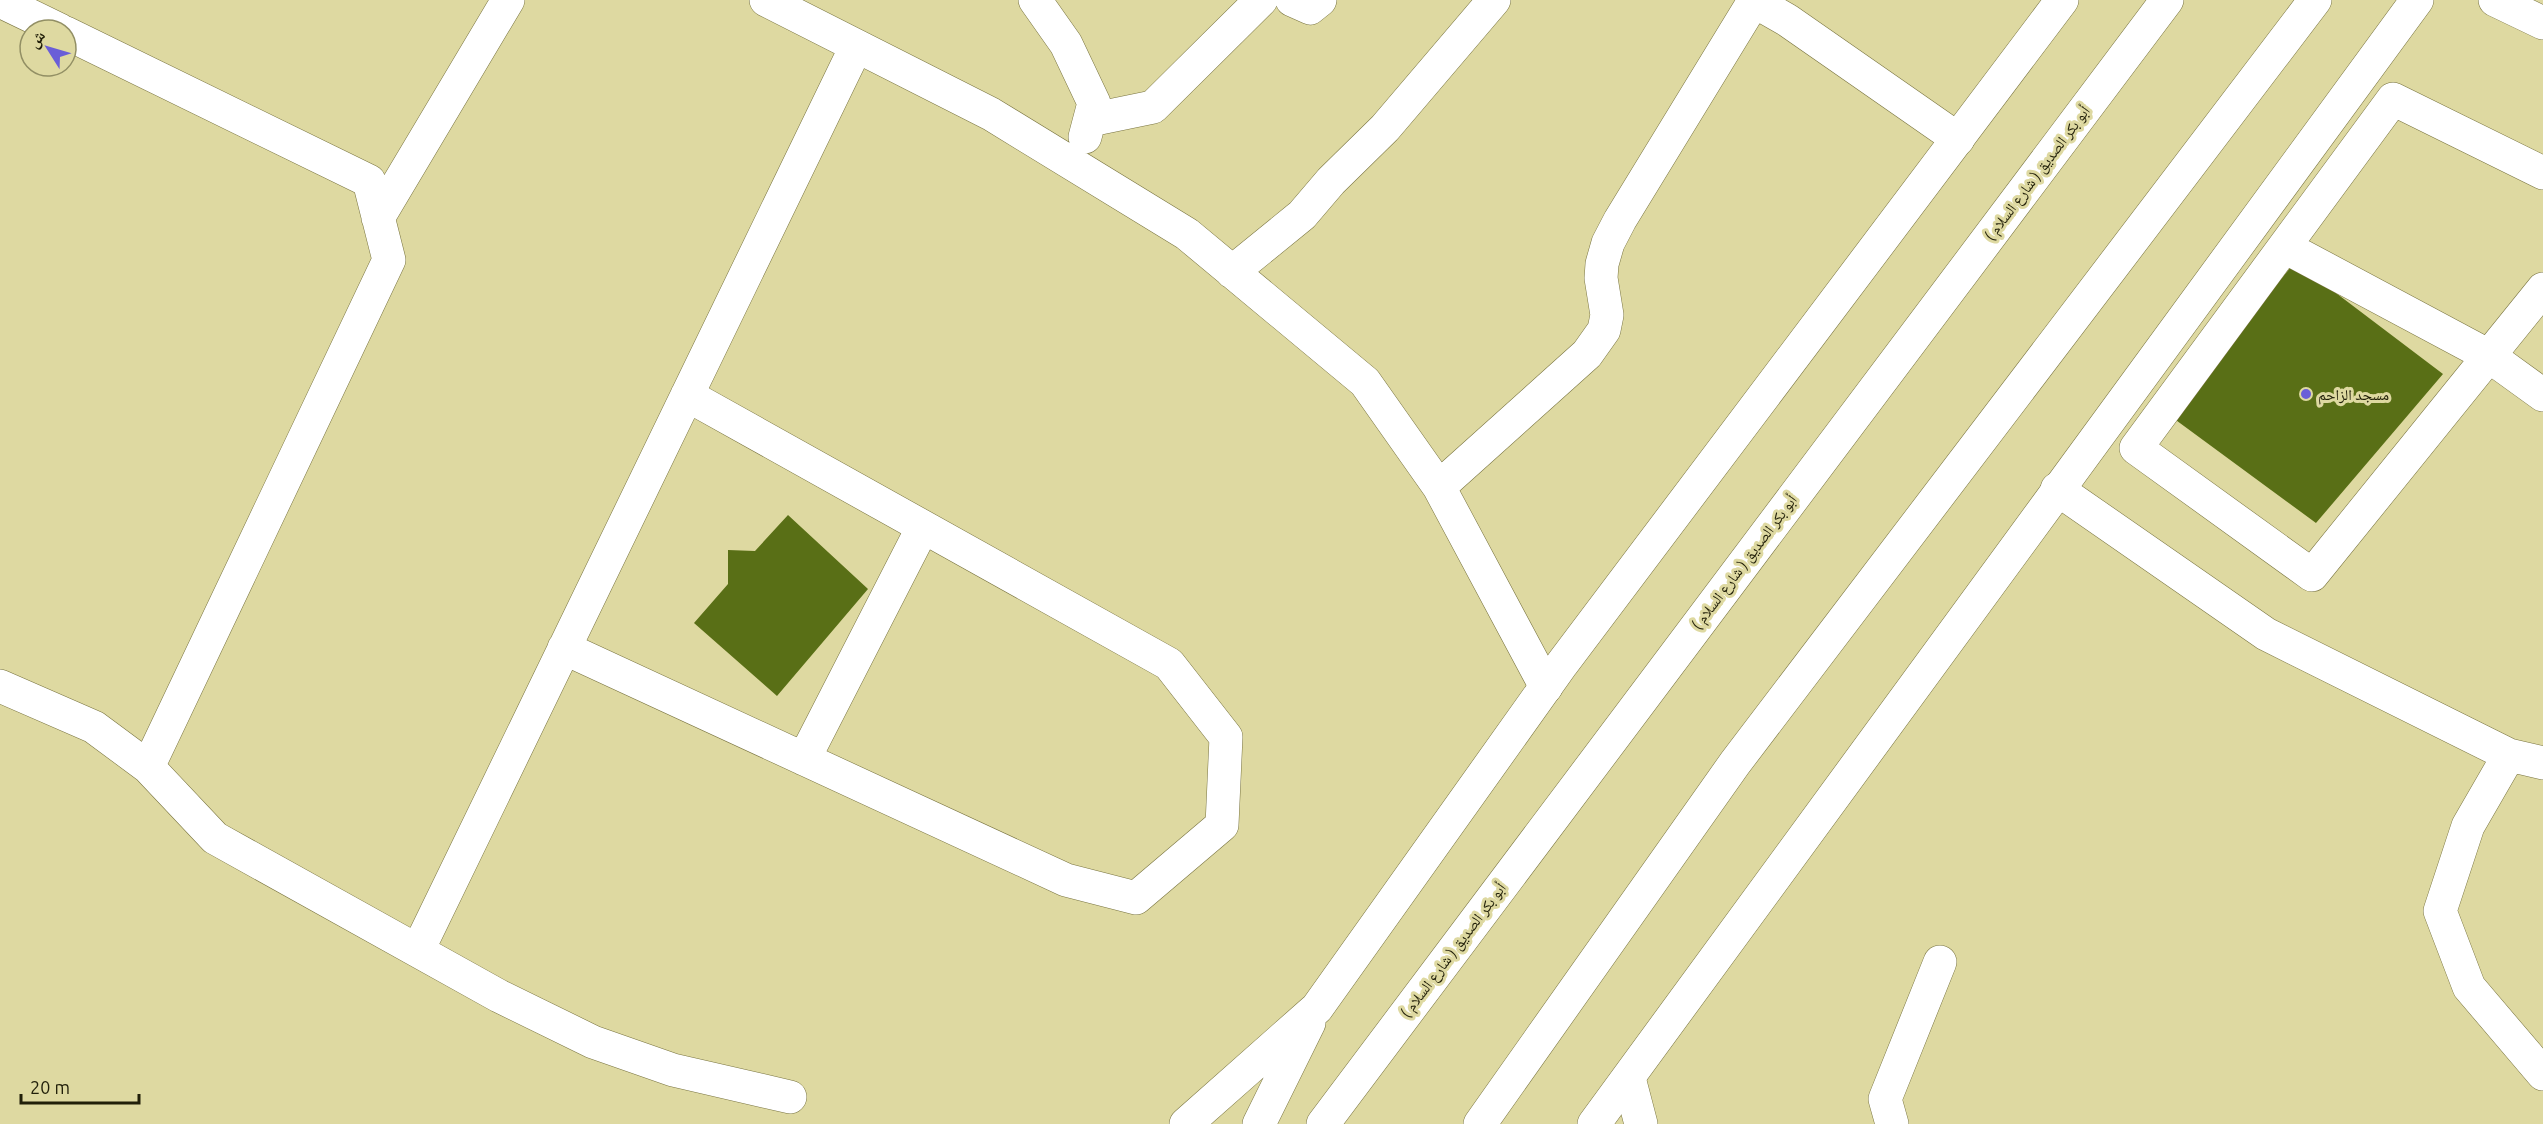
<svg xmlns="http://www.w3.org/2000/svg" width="2543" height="1124" viewBox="0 0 2543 1124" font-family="Ubuntu,'Noto Naskh Arabic',sans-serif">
<rect width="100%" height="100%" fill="#ded9a1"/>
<path fill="#596f16" d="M2295 262 2443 374 2316 523 2169 415Z
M788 515 868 589 777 696 694 623 728 584V550L755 551Z"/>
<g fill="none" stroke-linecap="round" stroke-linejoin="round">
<defs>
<path id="minor" d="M766 0 991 114 1187 234 1365 382 1439 487 1546 687
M1035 0 1066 44 1094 103 1085 137
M1292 0 1310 8 1320 0
M1752 0 1787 20 1958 139
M2495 0 2543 23
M0 1 60 30
M66 33 369 181 389 260 148 767
M1090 120 1153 107 1261 0
M2543 173 2393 99 2136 448 2312 575 2543 289
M378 218 508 0
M2285 247 2489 356 2543 395
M1232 272 1302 215 1331 181 1385 128 1494 0
M1439 487 1587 354 1604 330 1607 315 1601 278 1602 264 1608 243 1620 220 1754 1
M2057 489 2266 634 2509 755 2543 763
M564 648 1066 880 1136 898 1222 825 1226 737 1169 664 687 395
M0 686 94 727 148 767 215 838 499 996 593 1042 673 1070 790 1097
M2509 755 2468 826 2440 911 2469 987 2543 1074
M804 759 923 527
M418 950 856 47
M1629 1078 1641 1124
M1892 1124 1885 1099 1940 962"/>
<path id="primary" d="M1186 1124 1317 1008 1562 664 2062 0
M1259 1124 1309 1023
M1594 1124 2417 0"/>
<path id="motorway" d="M1323 1124 2167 0
M1480 1124 1735 763 2315 0"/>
</defs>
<use href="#minor" stroke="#797440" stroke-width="34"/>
<use href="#primary" stroke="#797440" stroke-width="34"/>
<use href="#motorway" stroke="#797440" stroke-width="34"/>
<use href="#minor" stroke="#fff" stroke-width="33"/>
<use href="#primary" stroke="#fff" stroke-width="33"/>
<use href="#motorway" stroke="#fff" stroke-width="33"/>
</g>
<circle fill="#6a5ed8" stroke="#ded9a1" stroke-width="2" cx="2306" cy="394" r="6"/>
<g text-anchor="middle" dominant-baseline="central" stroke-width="6" stroke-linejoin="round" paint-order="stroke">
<g font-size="15" fill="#211f09" stroke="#ded9a1">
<text transform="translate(2037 173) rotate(-53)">( شارع السلام ) أبو بكر الصديق</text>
<text transform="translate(1744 562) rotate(-53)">( شارع السلام ) أبو بكر الصديق</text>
<text transform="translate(1453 950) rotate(-53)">( شارع السلام ) أبو بكر الصديق</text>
</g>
<g font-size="15" fill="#211f09" stroke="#ded9a1" text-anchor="start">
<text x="2318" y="394">مسجد الزاحم</text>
</g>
</g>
<g transform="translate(48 48) rotate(307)"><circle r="28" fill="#ded9a1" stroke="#928f64" stroke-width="1.5"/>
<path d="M0-4.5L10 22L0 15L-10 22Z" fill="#6a5ed8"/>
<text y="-9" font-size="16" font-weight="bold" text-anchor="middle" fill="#211f09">ش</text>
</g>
<path d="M21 1094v9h118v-9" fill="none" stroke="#211f09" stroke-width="3"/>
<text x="30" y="1094" font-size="18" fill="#211f09" stroke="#ded9a1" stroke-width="4.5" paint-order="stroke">20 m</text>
</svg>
